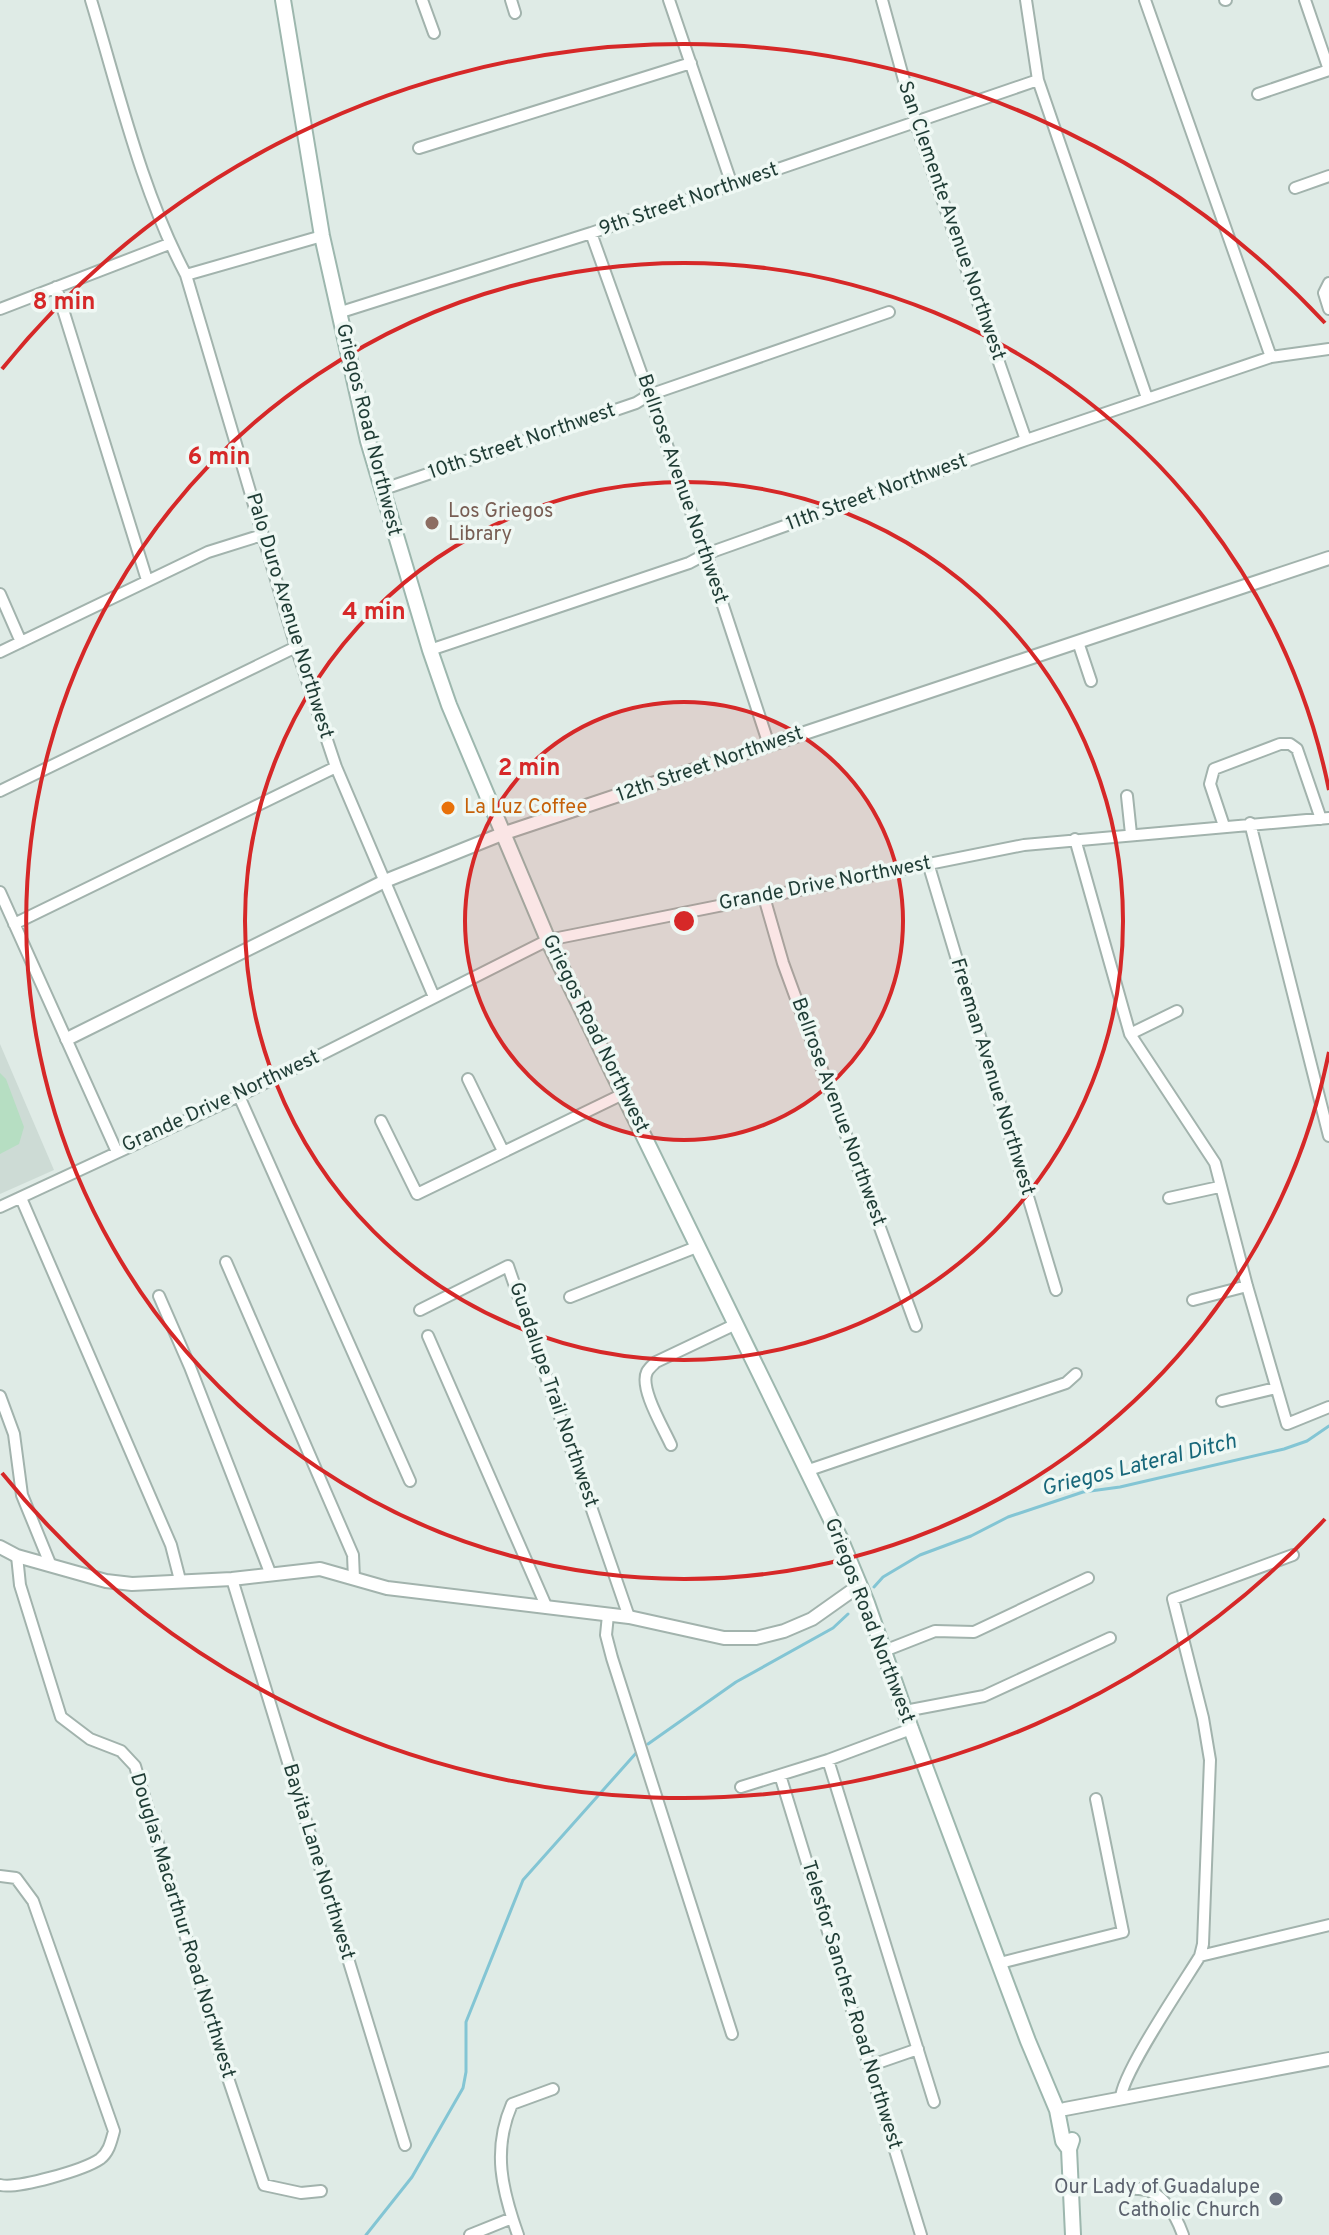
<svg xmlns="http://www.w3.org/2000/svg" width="1329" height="2235" viewBox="0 0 1329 2235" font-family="Overpass,sans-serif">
<rect width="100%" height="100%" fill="#dfebe6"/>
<path fill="#cddbd5" d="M0 1044 54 1170 0 1194Z"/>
<path fill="#b6dec2" d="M0 1073 6 1079 24 1127 19 1144 0 1154Z"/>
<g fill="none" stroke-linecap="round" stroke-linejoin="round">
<path stroke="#83c5d4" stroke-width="3" d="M874 1587 883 1577 920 1555 971 1536 1008 1517 1083 1492 1120 1487 1284 1449 1307 1441 1329 1426
M648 1744 736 1682 833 1628 848 1614
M366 2235 412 2177 463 2088 466 2072V2022L523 1880 637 1752"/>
<defs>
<path id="minor" d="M91 0C119 92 141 190 186 275L296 647 336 767 434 997
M422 0 434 33
M511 0 515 13
M669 0 732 185
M882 0 916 124 1026 440
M1026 0 1038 80 1147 398
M1145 0 1271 357
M1225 0H1226
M1305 0 1329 70
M1258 94 1329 70
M419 148 691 63
M1295 188 1329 176
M591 233 706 554 769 745
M186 275 322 236
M1329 283 1324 293 1329 309
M56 287 147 580
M0 309 169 244
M338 313 591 233 1038 80
M381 490 636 403 649 395 889 312
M0 594 21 642
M1078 642 1091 681
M430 650 689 563 706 554 1026 440 1271 357 1329 349
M0 652 208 552 262 535
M0 791 296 647
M1127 796 1131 834
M1250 823 1329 1136
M1224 826 1210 784 1214 769 1280 744H1290L1297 749 1321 819
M1075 839 1130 1034 1215 1163 1247 1286 1287 1424 1329 1407
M928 863 1056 1290
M0 892 117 1152
M764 897 783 963 916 1326
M14 924 336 767
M1130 1034 1177 1011
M468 1079 503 1151
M239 1096 410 1481
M381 1121 417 1194 625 1093
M21 1198 171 1545 180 1580
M1169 1198 1219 1187
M0 1207 239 1096 548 940 1024 845 1329 818
M226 1262 353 1555 354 1579
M159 1296 190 1367 271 1575
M570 1297 699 1246
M1193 1300 1247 1286
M420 1310 508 1266 629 1617
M428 1336 547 1608
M0 1396 14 1434 22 1495 51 1566
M1222 1401 1276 1388
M671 1445C664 1429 639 1388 647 1372 649 1368 653 1365 656 1362L736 1324
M809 1470 1066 1383 1076 1374
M17 1556 20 1585 61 1717 90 1739 121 1751 135 1766 228 2078 264 2185 301 2193 321 2191
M232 1579 405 2145
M608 1615 606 1635 612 1658 732 2034
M884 1651 935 1631 974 1632 1088 1578
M905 1711 984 1696 1110 1638
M828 1760 934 2102
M780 1775 921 2235
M741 1787 828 1760 911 1729
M0 1876 16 1878 33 1901 114 2131C111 2142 109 2152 100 2159 84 2170 18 2189 0 2185
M1200 1956 1329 1925
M1000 1963 1123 1932 1096 1799
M869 2066 918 2049
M1121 2098C1121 2075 1184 1982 1200 1956L1203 1944 1210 1760 1203 1718 1173 1599 1293 1555
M1137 2189C1161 2188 1176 2215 1183 2235
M470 2235 512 2218
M518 2235C502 2190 492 2150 512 2104L553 2089"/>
<path id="tertiary" d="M67 1039 385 881 502 834 1329 558
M0 1547 17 1556 106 1581 132 1584 232 1579 320 1569 387 1588 629 1617 724 1638H756L784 1631 812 1619 860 1585
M1065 2109 1329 2059"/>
<path id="secondary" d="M283 0 322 236 368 441 430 650 449 705 548 940 840 1538 867 1603 911 1729 1028 2041 1057 2110 1063 2141 1069 2149
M1072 2140 1069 2149 1073 2235"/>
</defs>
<use href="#minor" stroke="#a2b3ad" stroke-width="14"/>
<use href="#tertiary" stroke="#a2b3ad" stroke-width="16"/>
<use href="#secondary" stroke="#9db7ae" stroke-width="18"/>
<use href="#minor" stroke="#fff" stroke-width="10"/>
<use href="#tertiary" stroke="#fff" stroke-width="12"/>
<use href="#secondary" stroke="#fff" stroke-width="14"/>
</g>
<circle cx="684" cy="921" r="219" fill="#d62828" fill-opacity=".12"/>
<g fill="none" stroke="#d62828" stroke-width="4">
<circle cx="684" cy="921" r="219"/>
<circle cx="684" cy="921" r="439"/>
<path d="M1329 1052A658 658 0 1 1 1329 790"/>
<path d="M1325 1519A877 877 0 0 1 2 1473M2 369A877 877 0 0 1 1325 323"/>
</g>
<circle fill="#8d6e63" stroke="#eff8f4" stroke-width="3" cx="432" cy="523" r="8"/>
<circle fill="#e8710a" stroke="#eff8f4" stroke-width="3" cx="448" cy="808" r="8"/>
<circle fill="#6b7280" stroke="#eff8f4" stroke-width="3" cx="1276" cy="2199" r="8"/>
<g text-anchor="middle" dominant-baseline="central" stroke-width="7" stroke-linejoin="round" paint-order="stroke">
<g font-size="20" fill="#1f3c35" stroke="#eff8f4">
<text transform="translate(689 200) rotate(-19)">9th Street Northwest</text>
<text transform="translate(951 221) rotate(71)">San Clemente Avenue Northwest</text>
<text transform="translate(368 430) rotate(76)">Griegos Road Northwest</text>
<text transform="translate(522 442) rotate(-19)">10th Street Northwest</text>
<text transform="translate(682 489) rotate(71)">Bellrose Avenue Northwest</text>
<text transform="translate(877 493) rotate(-20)">11th Street Northwest</text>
<text transform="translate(289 616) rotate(73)">Palo Duro Avenue Northwest</text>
<text transform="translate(710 765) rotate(-19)">12th Street Northwest</text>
<text transform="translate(825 884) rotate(-11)">Grande Drive Northwest</text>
<text transform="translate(595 1034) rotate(64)">Griegos Road Northwest</text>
<text transform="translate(992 1077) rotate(73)">Freeman Avenue Northwest</text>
<text transform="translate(221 1102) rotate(-25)">Grande Drive Northwest</text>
<text transform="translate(838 1112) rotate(70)">Bellrose Avenue Northwest</text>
<text transform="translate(553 1395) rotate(71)">Guadalupe Trail Northwest</text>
<text transform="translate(869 1621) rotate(69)">Griegos Road Northwest</text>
<text transform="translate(318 1862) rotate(73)">Bayita Lane Northwest</text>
<text transform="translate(182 1926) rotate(73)">Douglas Macarthur Road Northwest</text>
<text transform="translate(851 2005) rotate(73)">Telesfor Sanchez Road Northwest</text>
</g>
<g font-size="20" fill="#785e54" stroke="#eff8f4" text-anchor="start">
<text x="448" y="512">Los Griegos<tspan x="448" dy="23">Library</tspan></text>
</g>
<g font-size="20" fill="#c56008" stroke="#eff8f4" text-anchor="start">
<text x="464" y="808">La Luz Coffee</text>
</g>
<g font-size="20" fill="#5b616d" stroke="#eff8f4" text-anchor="end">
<text x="1260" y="2188">Our Lady of Guadalupe<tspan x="1260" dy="23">Catholic Church</tspan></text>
</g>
<g font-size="22" font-style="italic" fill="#17677a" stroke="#eff8f4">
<text transform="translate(1139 1466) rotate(-14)">Griegos Lateral Ditch</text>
</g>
</g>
<circle cx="684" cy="921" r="12" fill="#d62828" stroke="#eff8f4" stroke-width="4"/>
<g font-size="24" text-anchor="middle" font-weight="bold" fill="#d62828" stroke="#eff8f4" stroke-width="7" stroke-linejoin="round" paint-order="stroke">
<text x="64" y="309">8 min</text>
<text x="219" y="464">6 min</text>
<text x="374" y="619">4 min</text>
<text x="529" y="775">2 min</text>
</g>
</svg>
